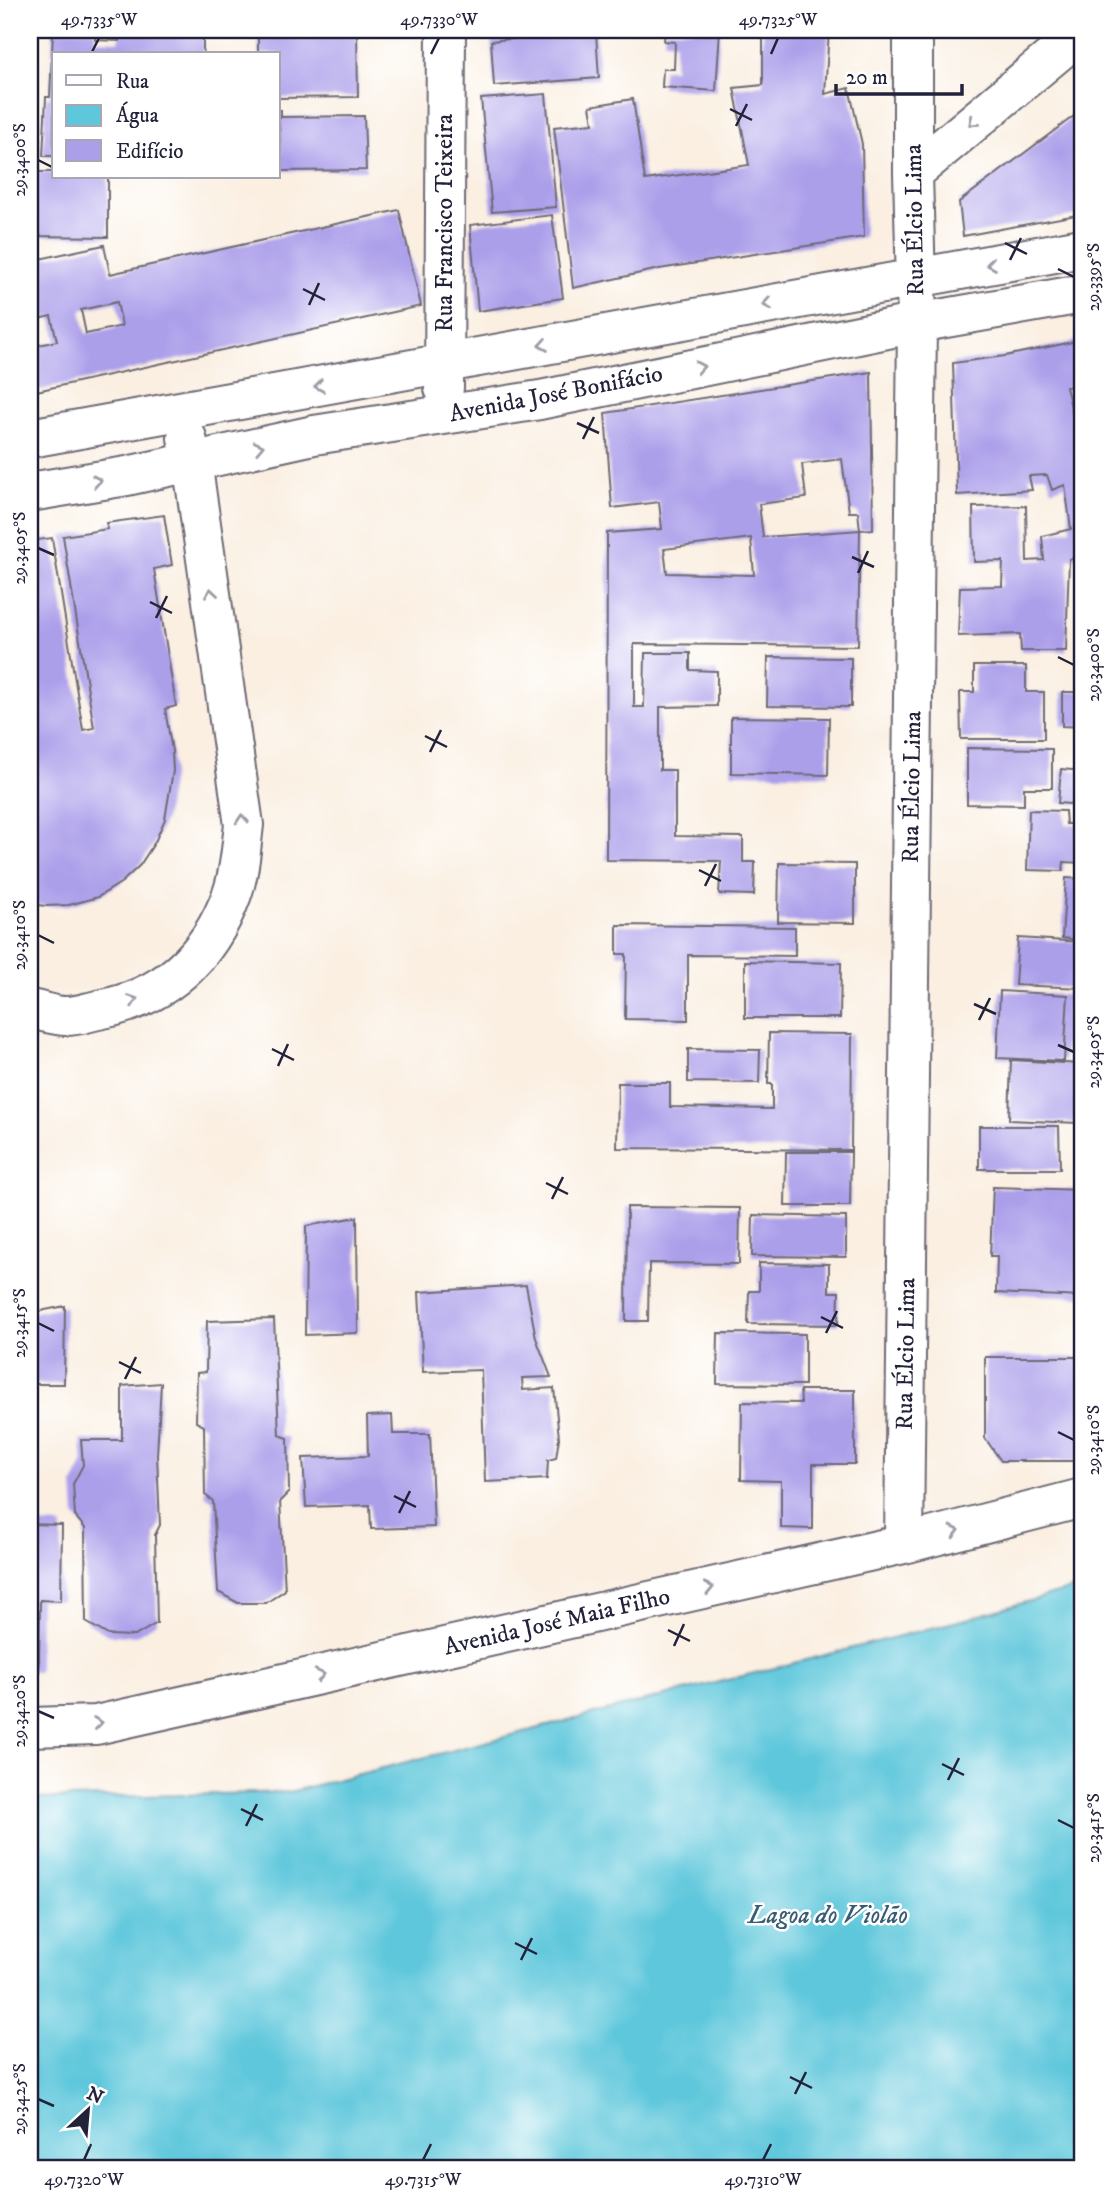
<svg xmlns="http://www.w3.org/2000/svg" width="1112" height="2198" viewBox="0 0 1112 2198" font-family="'IM FELL DW Pica',serif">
<rect width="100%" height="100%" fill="#fff"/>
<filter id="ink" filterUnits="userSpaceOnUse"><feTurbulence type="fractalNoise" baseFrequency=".0143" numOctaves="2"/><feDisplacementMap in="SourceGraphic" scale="14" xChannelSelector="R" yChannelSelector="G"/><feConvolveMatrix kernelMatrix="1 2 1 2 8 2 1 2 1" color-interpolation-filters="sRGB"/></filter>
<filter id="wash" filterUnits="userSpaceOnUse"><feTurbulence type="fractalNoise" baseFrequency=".00686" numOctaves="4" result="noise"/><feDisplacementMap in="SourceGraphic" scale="28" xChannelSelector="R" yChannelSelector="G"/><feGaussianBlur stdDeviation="1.57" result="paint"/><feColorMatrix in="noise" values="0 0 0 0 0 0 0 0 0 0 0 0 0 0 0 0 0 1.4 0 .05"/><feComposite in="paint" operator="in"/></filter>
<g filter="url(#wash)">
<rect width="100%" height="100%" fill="#faefe1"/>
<path fill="#5fc7db" stroke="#40748b" stroke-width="2" d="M1082 1586V2168H30V1799L289 1792 970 1618Z"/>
<g id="blocks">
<path fill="#ac9fea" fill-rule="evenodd" d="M53 30H95V40L119 41 120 30H203V54H52Z
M258 30H357L358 97 278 98V54H258Z
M520 30H575V35L596 33 599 78 494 86 491 41 521 38Z
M665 30H720L716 91 662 87 663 69H674L675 42 664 41Z
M763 30H829L825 94 849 88 862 144 864 237 659 269 573 288 554 127 593 123 590 106 633 99 645 180 749 165 734 88 763 85Z
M52 56H54V156H43L46 97H50Z
M546 94 556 207 492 212 481 99Z
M278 110H281V117L364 116 366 170 282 171Z
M1082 110V214L963 236 959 202Z
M30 172H54V177H108V237L30 236Z
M399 210 421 306 32 392 30 347 57 341 51 316 30 321V261L104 245 110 274ZM117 302 122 326 86 334 81 310Z
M552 215 563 298 478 311 470 225Z
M1082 340V397L1078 385 1066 387 1082 451V558L1069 559 1066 651H1021L1020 634 958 636 960 587 1002 586 1003 561 974 562 973 507 1026 506 1027 561 1044 560 1042 536 1071 529 1065 485 1052 490 1047 475 1029 476 1032 490 957 495 953 363 1005 356Z
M871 372 873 529 860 530 858 512H849L842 459 802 464 806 498 759 504 763 537 860 530 858 646 634 644V707H644L645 653H690V670L717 671V706L660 707V770H675V836L743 837V862H755L754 895 719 894 721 861 606 860 607 533 662 529 659 502 612 508 605 413ZM751 538 754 575 667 573 664 549Z
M164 515 172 565 154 569 176 706 165 709 172 751 173 771 165 819 155 842 140 865 122 882 98 897 69 905 46 906 30 904V541L52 538 83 730 94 728 63 536 108 529 106 523Z
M768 657 851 658V707L767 706Z
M974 666H1026V692H1044V739H961L960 692H974Z
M1062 692H1082V727L1062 726Z
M731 717 829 718 828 775 731 773Z
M967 748 1052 749V788H1024V805L967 804Z
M1061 769 1082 771V805L1058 803Z
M1029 810 1065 811 1066 824H1082V863L1064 862 1063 871 1027 870Z
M779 863 855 864V923L778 922Z
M1066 878 1082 879V940L1062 938Z
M617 925 795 927V956L688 955V1020L625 1019 626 954H617Z
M1018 938 1082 942V988L1015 985Z
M745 961 841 963 840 1018H745Z
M1000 991 1068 995 1064 1061 997 1058Z
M769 1033 852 1034 851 1150 617 1148 618 1083H670V1107L772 1109V1084H768Z
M688 1049 760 1050 759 1083 688 1082Z
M1011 1060 1081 1064 1078 1123 1009 1120Z
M979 1126H1059L1060 1169H979Z
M786 1152H851L850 1206H785Z
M993 1187 1082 1190V1297L996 1293 997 1256H990Z
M627 1207 740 1208 739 1264 649 1263 648 1321H626Z
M753 1215 846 1217V1257L752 1256Z
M357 1217 358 1333 305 1335 306 1226Z
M759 1263 829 1264V1292H839L838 1325 748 1324 749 1291H759Z
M526 1285 536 1338 551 1377 522 1378 523 1390 554 1388 559 1438 556 1458 548 1460 547 1479 485 1482 481 1370 423 1372 419 1292Z
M65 1306 64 1384H30V1313Z
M274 1319 279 1435 288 1438 289 1492 280 1501 285 1590 266 1603H238L218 1592 213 1501 205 1495 204 1426 196 1422 197 1373 206 1372 207 1321Z
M718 1333 805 1334V1385L717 1384Z
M985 1357H1082V1461H1001L985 1438Z
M161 1383 157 1455 160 1525 155 1535 157 1623 135 1636 108 1635 86 1622 85 1528 75 1516 73 1484 83 1465 81 1440H122V1386Z
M800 1390H855V1464H813V1529L781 1528V1481L741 1480 742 1402 801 1403Z
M392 1415 393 1434H430L434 1527 371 1529 370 1505 306 1507 303 1458 368 1456 367 1416Z
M30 1524 62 1525 61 1601 40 1600 39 1672H30Z"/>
</g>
</g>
<g filter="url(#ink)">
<use href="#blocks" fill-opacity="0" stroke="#6e6a75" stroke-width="2"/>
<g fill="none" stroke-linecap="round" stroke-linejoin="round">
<defs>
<path id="minor" d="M913 173 1082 32
M444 388 446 30
M30 438 1082 248
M30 492 127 476 314 435 540 400 917 323 1082 294
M30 1009C41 1011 55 1016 66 1016 77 1016 88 1012 98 1010 165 998 209 957 232 894 240 872 241 848 244 825L192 461 187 438
M904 1544 917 323 913 173V30
M30 1727 96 1725 904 1544 1082 1498"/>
</defs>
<use href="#minor" stroke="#6e6a75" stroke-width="42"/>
<use href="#minor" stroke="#fff" stroke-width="38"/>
</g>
<defs><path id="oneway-chevron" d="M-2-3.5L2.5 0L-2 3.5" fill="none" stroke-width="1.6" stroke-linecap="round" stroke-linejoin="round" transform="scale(1.75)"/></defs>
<g stroke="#9c9ca7">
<use href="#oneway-chevron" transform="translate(973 122) rotate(140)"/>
<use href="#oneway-chevron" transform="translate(991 264) rotate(170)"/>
<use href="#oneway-chevron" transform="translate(767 304) rotate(170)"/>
<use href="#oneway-chevron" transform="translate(543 345) rotate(170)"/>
<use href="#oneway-chevron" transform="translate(700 367) rotate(-11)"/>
<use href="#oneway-chevron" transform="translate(319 386) rotate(170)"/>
<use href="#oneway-chevron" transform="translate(259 447) rotate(-12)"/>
<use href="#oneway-chevron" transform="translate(97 481) rotate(-9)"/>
<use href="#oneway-chevron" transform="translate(211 593) rotate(-98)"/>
<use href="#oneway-chevron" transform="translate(242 819) rotate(-95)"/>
<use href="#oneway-chevron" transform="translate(133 1000) rotate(-19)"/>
<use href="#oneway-chevron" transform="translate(955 1531) rotate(-14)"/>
<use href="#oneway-chevron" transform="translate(709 1588) rotate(-13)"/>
<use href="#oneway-chevron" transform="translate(320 1675) rotate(-13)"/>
<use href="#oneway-chevron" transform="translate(98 1723) rotate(-8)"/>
</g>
</g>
<path fill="none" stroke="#22223b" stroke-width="2.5" d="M91 54 99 38M431 54 439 38M771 54 778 38M730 109 752 120M736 126 747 104M38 160 54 168M1005 243 1027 254M1010 260 1021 238M1058 269 1074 277M303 289 325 300M309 305 319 283M577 423 599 433M583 439 594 417M38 548 54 555M852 557 874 567M858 573 868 551M150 602 172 613M156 618 167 596M1058 657 1074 665M425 736 447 747M430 752 441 730M699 870 721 881M705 886 716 864M38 935 54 943M974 1004 996 1014M979 1020 990 998M1058 1045 1074 1052M272 1049 294 1060M278 1066 288 1044M546 1183 568 1194M552 1199 563 1177M821 1317 843 1328M38 1323 54 1331M826 1333 837 1311M119 1362 141 1373M125 1379 136 1357M1058 1432 1074 1440M394 1496 416 1507M399 1513 410 1491M668 1630 690 1641M674 1646 684 1624M38 1711 54 1718M942 1764 964 1775M948 1780 959 1758M241 1809 263 1820M1058 1820 1074 1828M246 1826 257 1804M515 1943 537 1954M521 1960 532 1938M790 2077 812 2088M795 2094 806 2072M38 2099 54 2106M84 2160 91 2144M423 2160 431 2144M763 2160 771 2144"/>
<g text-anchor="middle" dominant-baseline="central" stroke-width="5" stroke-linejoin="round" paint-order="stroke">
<g font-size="24" fill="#22223b" stroke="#fff">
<text transform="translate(915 220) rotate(-91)">Rua Élcio Lima</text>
<text transform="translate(445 223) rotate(-90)">Rua Francisco Teixeira</text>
<text transform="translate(556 394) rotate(-11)">Avenida José Bonifácio</text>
<text transform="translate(912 787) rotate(-89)">Rua Élcio Lima</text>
<text transform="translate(906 1354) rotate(-89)">Rua Élcio Lima</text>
<text transform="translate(557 1622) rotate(-13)">Avenida José Maia Filho</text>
</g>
<g font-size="26" font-style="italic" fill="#375c73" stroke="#fff">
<text x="828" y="1915">Lagoa do Violão</text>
</g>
</g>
<rect width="1112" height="2198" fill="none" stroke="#fff" stroke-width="77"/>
<rect x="52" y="52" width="228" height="126" fill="#ffffff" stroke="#a7a7b1" stroke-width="2"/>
<rect x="66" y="75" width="35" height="10" fill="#ffffff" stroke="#a7a7b1" stroke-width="2"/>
<text x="116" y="88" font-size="21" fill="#22223b">Rua</text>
<rect x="66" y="105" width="35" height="21" fill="#5fc7db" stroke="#a7a7b1" stroke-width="2"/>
<text x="116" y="122" font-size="21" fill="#22223b">Água</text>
<rect x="66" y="140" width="35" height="21" fill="#ac9fea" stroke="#a7a7b1" stroke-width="2"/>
<text x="116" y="158" font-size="21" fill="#22223b">Edifício</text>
<g transform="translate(88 2110) rotate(26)" stroke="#ffffff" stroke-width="5" paint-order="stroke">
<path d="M0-5L12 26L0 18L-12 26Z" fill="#22223b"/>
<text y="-10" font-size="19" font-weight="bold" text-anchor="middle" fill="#22223b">N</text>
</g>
<path d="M836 84v10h126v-10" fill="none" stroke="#22223b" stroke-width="3.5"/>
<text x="846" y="84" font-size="21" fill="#22223b" stroke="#ffffff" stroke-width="5" paint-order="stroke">20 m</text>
<rect x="38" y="38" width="1036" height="2122" fill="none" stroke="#22223b" stroke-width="2.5"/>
<g font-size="18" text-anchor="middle" fill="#22223b">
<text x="99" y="25">49.7335°W</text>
<text x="439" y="25">49.7330°W</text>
<text x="778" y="25">49.7325°W</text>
<text transform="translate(19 160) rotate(-90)" y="6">29.3400°S</text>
<text transform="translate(1093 277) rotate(-90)" y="6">29.3395°S</text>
<text transform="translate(19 548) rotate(-90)" y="6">29.3405°S</text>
<text transform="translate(1093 665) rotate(-90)" y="6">29.3400°S</text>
<text transform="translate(19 935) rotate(-90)" y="6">29.3410°S</text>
<text transform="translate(1093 1052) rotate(-90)" y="6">29.3405°S</text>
<text transform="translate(19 1323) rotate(-90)" y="6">29.3415°S</text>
<text transform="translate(1093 1440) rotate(-90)" y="6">29.3410°S</text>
<text transform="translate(19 1711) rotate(-90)" y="6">29.3420°S</text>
<text transform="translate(1093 1828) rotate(-90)" y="6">29.3415°S</text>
<text transform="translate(19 2099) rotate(-90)" y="6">29.3425°S</text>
<text x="84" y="2185">49.7320°W</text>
<text x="423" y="2185">49.7315°W</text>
<text x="763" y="2185">49.7310°W</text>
</g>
</svg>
